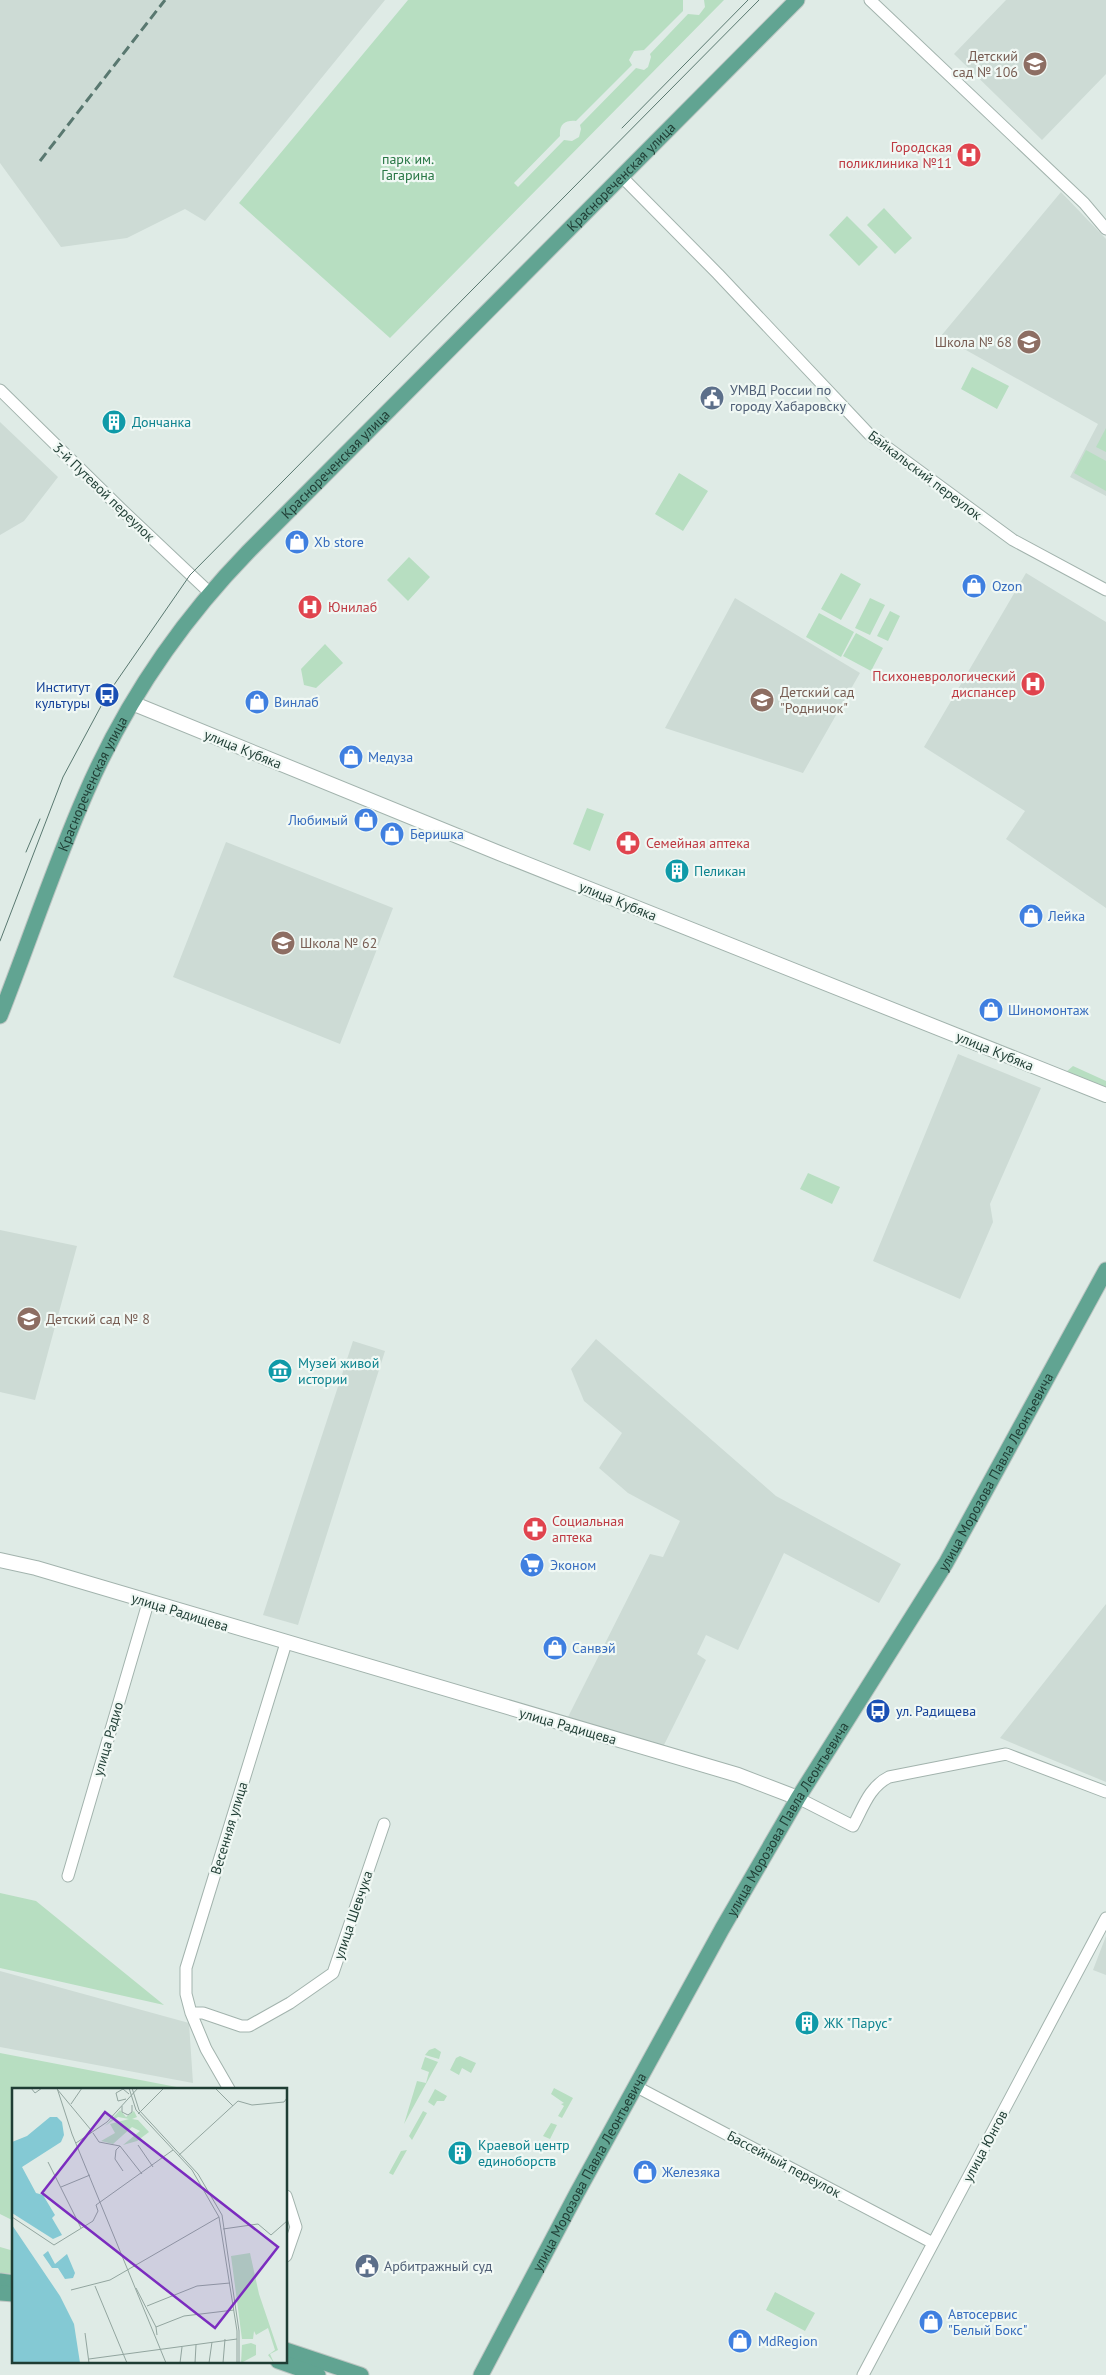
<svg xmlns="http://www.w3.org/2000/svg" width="1106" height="2375" viewBox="0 0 1106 2375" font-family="'PT Sans',sans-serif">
<rect width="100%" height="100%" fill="#dfebe6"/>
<path fill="#cddbd5" d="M0 0H385L205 221 185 209 127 238 61 247 0 163Z
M1006 0H1106V74L1042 140 954 54Z
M1061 192 1106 239V496L1070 477 1098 424 941 336Z
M0 422 58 477 24 521 0 535Z
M1026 573 1106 622V908L1006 839 1025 811 924 747Z
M735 598 860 673 803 773 665 728Z
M226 842 393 908 340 1044 173 977Z
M958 1054 1041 1088 990 1204 993 1222 960 1299 873 1261Z
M0 1230 77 1246 35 1400 0 1392Z
M596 1339 776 1496 901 1564 879 1603 784 1553 738 1650 706 1635 697 1654 706 1660 662 1749 567 1719 650 1554 663 1557 680 1521 628 1493 599 1468 622 1433 584 1401 571 1369Z
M353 1341 385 1351 298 1625 263 1615Z
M1106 1604V1782L1000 1738Z
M1106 1936V1975L1093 1970Z
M0 1971 189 2023 193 2083 0 2047Z"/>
<path fill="#b7dec1" d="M408 0H683V11L644 50 634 51 629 60 632 65 576 121C565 120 559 124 560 136L514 183 518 187 564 140 572 141 579 137 581 129 580 125 636 68 644 70 648 67 651 57 650 54 688 14 699 15 705 7 704 0H724L390 338 239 203Z
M884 208 912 238 895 254 867 225Z
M847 216 878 247 859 266 829 235Z
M972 367 1009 386 997 409 961 389Z
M1106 428V452L1096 447Z
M1086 450 1106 461V491L1074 473Z
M679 473 708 491 683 531 655 514Z
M409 557 430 577 408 601 387 580Z
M841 573 861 584 841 620 821 609Z
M870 598 885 605 870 635 855 628Z
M890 611 900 616 888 641 877 636Z
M819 613 854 632 841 657 806 637Z
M856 633 883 648 871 671 843 656Z
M325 644 343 663 316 688 304 685 301 669Z
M587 808 604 814 590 851 573 844Z
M1073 1066 1106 1081V1088L1065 1073Z
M808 1173 840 1187 832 1204 800 1189Z
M0 1893 36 1901 164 2005 0 1968Z
M435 2048 441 2052 439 2059 425 2055 429 2050Z
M0 2053 187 2089H14V2221L0 2214Z
M460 2056 476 2063 471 2073 462 2068 459 2075 450 2070 456 2058Z
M425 2057 438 2062 404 2124 417 2081 426 2083 429 2072 421 2069Z
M554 2088 573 2098 562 2118 558 2116 564 2106 561 2104 564 2103 551 2094Z
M435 2089 447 2096 444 2101H437L434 2106 428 2102Z
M423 2111 427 2113 412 2140 409 2136Z
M551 2123 557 2125 550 2139 543 2136Z
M407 2150 393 2175 389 2173 401 2151Z
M0 2247 14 2251V2274L0 2273Z
M775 2292 815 2313 805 2331 766 2310Z"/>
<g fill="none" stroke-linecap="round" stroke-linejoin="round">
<defs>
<path id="minor" d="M870 0 1084 203 1106 229
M622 177 718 274 869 434 1013 540 1106 590
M0 390 120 508 210 593
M798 1798 853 1826C863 1808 869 1787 889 1777L1006 1754 1106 1792
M68 1876 148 1603
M191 2013 186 1994V1968L286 1643
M635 2086 933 2243
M229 2089 206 2049 191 2013H203L241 2026H249L290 2003 333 1973 384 1824
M286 2196 296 2227 286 2256
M863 2375 1106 1918"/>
<path id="tertiary" d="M132 703 499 853 1106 1095
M0 1560 36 1568 738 1775 798 1798"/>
<g id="primary">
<path id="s1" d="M0 1016C29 942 54 866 86 793 125 703 180 622 248 552L797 0"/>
<path d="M0 2281 14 2283"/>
<path d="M0 2293 14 2294"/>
<path d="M286 2350 361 2375"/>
<path d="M278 2361 318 2375"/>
<path id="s2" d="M481 2375 577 2193 722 1929 798 1798 946 1563 1106 1270"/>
</g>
</defs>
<use href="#minor" stroke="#a2b3ad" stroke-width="13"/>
<use href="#tertiary" stroke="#a2b3ad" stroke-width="16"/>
<use href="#primary" stroke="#bcc5c2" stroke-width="17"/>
<use href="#minor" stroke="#fff" stroke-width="11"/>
<use href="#tertiary" stroke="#fff" stroke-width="14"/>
<use href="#primary" stroke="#61a492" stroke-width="15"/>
<path stroke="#597870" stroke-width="1" d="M622 128 748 0
M26 852 40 819
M0 941 63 777 107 695 190 575 759 0"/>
<path stroke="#597870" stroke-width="3" stroke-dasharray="10 5" stroke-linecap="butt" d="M40 161 165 0"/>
</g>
<defs>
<symbol id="school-disc" viewBox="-11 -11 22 22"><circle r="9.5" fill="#8d6e63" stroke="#f0f8f4"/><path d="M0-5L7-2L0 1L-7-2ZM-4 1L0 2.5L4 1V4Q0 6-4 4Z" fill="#fff"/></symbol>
<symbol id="hospital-disc" viewBox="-11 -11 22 22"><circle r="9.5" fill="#e0444e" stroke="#f0f8f4"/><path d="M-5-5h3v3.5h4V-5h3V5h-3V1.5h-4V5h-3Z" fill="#fff"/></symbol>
<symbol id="civic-disc" viewBox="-11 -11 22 22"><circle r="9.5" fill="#5c6f8a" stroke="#f0f8f4"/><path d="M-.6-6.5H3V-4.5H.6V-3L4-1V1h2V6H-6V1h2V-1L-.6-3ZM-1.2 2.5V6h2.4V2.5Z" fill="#fff"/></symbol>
<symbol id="building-disc" viewBox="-11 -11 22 22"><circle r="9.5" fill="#0f9aa8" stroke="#f0f8f4"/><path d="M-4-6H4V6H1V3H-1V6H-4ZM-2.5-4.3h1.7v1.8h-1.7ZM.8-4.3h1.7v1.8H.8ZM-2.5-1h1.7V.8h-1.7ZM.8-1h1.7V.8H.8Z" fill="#fff"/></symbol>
<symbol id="shop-disc" viewBox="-11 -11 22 22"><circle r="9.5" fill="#3f7fe0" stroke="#f0f8f4"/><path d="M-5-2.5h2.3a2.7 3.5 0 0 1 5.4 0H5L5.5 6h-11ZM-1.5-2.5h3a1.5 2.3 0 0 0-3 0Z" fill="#fff"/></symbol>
<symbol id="bus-disc" viewBox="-11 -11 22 22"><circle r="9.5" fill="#1a4fb4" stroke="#f0f8f4"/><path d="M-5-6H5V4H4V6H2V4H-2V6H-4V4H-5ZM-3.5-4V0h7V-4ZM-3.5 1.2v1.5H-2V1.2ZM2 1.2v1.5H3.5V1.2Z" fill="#fff"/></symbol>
<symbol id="pharmacy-disc" viewBox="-11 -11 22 22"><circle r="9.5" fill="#e0444e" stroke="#f0f8f4"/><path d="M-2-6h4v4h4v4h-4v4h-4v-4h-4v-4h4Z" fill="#fff"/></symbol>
<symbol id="museum-disc" viewBox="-11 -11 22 22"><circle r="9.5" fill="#0f9aa8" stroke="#f0f8f4"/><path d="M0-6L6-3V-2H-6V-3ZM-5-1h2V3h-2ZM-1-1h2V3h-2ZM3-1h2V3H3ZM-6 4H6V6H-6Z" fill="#fff"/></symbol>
<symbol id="supermarket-disc" viewBox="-11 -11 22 22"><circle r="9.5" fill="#3f7fe0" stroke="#f0f8f4"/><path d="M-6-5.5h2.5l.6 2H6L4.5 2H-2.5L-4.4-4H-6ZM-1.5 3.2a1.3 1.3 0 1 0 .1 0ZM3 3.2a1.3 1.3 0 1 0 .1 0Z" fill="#fff"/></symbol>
</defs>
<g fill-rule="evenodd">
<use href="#school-disc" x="1021" y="50" width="28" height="28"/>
<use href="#hospital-disc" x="955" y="141" width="28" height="28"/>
<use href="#school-disc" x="1015" y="328" width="28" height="28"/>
<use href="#civic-disc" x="698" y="384" width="28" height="28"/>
<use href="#building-disc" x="100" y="408" width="28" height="28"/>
<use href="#shop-disc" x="283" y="528" width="28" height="28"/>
<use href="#shop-disc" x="960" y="572" width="28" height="28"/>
<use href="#hospital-disc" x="296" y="593" width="28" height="28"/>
<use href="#hospital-disc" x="1019" y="670" width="28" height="28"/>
<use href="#bus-disc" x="93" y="681" width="28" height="28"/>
<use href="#school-disc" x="748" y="686" width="28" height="28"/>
<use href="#shop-disc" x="243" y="688" width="28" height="28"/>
<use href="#shop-disc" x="337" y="743" width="28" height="28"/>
<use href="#shop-disc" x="352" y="806" width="28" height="28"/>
<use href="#shop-disc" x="378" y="820" width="28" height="28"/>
<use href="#pharmacy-disc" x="614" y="829" width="28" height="28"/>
<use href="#building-disc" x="663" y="857" width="28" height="28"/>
<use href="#shop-disc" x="1017" y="902" width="28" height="28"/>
<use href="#school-disc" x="269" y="929" width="28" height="28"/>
<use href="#shop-disc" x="977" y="996" width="28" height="28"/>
<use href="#school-disc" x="15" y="1305" width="28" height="28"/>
<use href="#museum-disc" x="266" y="1357" width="28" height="28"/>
<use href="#pharmacy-disc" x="521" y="1515" width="28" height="28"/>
<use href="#supermarket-disc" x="518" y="1551" width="28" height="28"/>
<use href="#shop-disc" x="541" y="1634" width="28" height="28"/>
<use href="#bus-disc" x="864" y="1697" width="28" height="28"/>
<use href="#building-disc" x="793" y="2009" width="28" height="28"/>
<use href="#building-disc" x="446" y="2139" width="28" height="28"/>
<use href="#shop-disc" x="631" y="2158" width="28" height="28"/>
<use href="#civic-disc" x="353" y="2252" width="28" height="28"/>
<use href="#shop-disc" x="917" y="2308" width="28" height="28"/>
<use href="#shop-disc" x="726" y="2327" width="28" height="28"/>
</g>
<g text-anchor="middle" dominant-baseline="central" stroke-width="4.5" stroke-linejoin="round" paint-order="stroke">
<g font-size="14" fill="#785e54" stroke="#f0f8f4" text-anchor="start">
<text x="1018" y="56" text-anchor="end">Детский<tspan x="1018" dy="16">сад № 106</tspan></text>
<text x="1012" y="342" text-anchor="end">Школа № 68</text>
<text x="780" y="692">Детский сад<tspan x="780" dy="16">"Родничок"</tspan></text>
<text x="300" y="943">Школа № 62</text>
<text x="46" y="1319">Детский сад № 8</text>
</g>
<g font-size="14" fill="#be3a42" stroke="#f0f8f4" text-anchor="start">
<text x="952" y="147" text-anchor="end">Городская<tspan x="952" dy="16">поликлиника №11</tspan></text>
<text x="328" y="607">Юнилаб</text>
<text x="1016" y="676" text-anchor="end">Психоневрологический<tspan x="1016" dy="16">диспансер</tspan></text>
<text x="646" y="843">Семейная аптека</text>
<text x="552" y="1521">Социальная<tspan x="552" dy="16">аптека</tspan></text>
</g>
<g font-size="14" fill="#277644" stroke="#f0f8f4">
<text x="408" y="159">парк им.<tspan x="408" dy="16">Гагарина</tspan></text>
</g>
<g font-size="14" fill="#1f3d34" stroke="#f0f8f4">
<text stroke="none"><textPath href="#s1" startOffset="1060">Краснореченская улица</textPath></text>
<text stroke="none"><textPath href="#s1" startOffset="655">Краснореченская улица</textPath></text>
<text transform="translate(925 475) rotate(37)">Байкальский переулок</text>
<text transform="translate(104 492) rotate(44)">3-й Путевой переулок</text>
<text transform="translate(243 749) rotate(22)">улица Кубяка</text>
<text stroke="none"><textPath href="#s1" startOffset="250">Краснореченская улица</textPath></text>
<text transform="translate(618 901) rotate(22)">улица Кубяка</text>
<text transform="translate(995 1051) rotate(22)">улица Кубяка</text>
<text stroke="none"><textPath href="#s2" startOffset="1040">улица Морозова Павла Леонтьевича</textPath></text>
<text transform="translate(180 1612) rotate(17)">улица Радищева</text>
<text transform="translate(568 1726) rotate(16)">улица Радищева</text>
<text transform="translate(108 1739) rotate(-74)">улица Радио</text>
<text stroke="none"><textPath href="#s2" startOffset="635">улица Морозова Павла Леонтьевича</textPath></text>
<text transform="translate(229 1828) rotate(-73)">Весенняя улица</text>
<text transform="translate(353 1915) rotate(-71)">улица Шевчука</text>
<text transform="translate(985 2146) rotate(-62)">улица Юнгов</text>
<text transform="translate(784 2164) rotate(28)">Бассейный переулок</text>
<text stroke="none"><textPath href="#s2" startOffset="230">улица Морозова Павла Леонтьевича</textPath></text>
</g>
<g font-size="14" fill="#4e5e75" stroke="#f0f8f4" text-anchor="start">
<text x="730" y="390">УМВД России по<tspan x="730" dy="16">городу Хабаровску</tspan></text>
<text x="384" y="2266">Арбитражный суд</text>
</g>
<g font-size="14" fill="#0d838f" stroke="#f0f8f4" text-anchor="start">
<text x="132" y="422">Дончанка</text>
<text x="694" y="871">Пеликан</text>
<text x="298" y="1363">Музей живой<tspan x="298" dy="16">истории</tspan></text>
<text x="824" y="2023">ЖК "Парус"</text>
<text x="478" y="2145">Краевой центр<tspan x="478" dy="16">единоборств</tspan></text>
</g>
<g font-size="14" fill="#366cbe" stroke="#f0f8f4" text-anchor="start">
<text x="314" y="542">Xb store</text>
<text x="992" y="586">Ozon</text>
<text x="274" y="702">Винлаб</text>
<text x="368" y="757">Медуза</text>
<text x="348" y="820" text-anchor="end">Любимый</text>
<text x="410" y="834">Беришка</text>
<text x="1048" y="916">Лейка</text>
<text x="1008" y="1010">Шиномонтаж</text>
<text x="550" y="1565">Эконом</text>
<text x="572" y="1648">Санвэй</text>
<text x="662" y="2172">Железяка</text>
<text x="948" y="2314">Автосервис<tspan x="948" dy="16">"Белый Бокс"</tspan></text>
<text x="758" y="2341">MdRegion</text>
</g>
<g font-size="14" fill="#164399" stroke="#f0f8f4" text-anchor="end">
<text x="90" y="687">Институт<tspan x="90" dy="16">культуры</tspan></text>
<text x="896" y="1711" text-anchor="start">ул. Радищева</text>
</g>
</g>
<g transform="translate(12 2088)">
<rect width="275" height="275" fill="#dfebe6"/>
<path d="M108 22 114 29 122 23 125 29 120 31 126 32 137 44 125 53 111 57 128 43 120 39 101 56 89 53 103 45 98 36 117 31 106 29 93 38ZM238 165 247 206 266 262 258 266 262 275 256 267 263 262 256 240 244 247 242 243 241 251H230L219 168ZM239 255 244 257V267L229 275 230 257Z" fill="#b7dec1"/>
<path d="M38 29H45L50 34 52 47 49 54 10 79 24 105 31 107 43 127 40 130 50 147 41 151 0 125V54L15 48ZM0 137 48 208 62 236 68 275H0ZM36 163 43 176 55 166 63 185 61 190 53 191 46 180H40L31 167Z" fill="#84c9d4"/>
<path fill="none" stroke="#92a59f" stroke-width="1" d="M19 0 23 5 30 0M45 0 60 46 154 275M117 0 124 22 180 82 207 129 225 243V275M120 0 127 22 186 86 210 127 227 243V275M203 0 221 18M45 1 79 42M114 11 106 13 104 5 111 1 117 6M59 16 70 0M110 18V24L116 27 120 24V17M126 26 152 0M81 45 87 54 108 58 104 62 103 71 111 83M64 55 95 34 126 0M126 57 141 79M108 58 130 86M166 68 226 13 240 17 272 14 275 10M36 74 69 140M49 99 78 87M0 129 42 157 81 133 86 123 84 117 161 62M211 141 246 136 259 147 275 133M83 198 115 275M124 200 144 239 145 247M59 202 98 192 207 129M135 218 185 198 218 195M144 239 172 228 222 222M73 245 77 275M77 271 225 251M168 275 170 259M183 275 184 257M197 275 200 254M211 275 213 251"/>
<path fill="#7b2cbf" fill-opacity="0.15" stroke="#7b2cbf" stroke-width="2.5" d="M93 24 266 159 203 240 30 105Z"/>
<rect width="275" height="275" fill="none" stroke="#1f3d34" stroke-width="2.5"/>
</g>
</svg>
